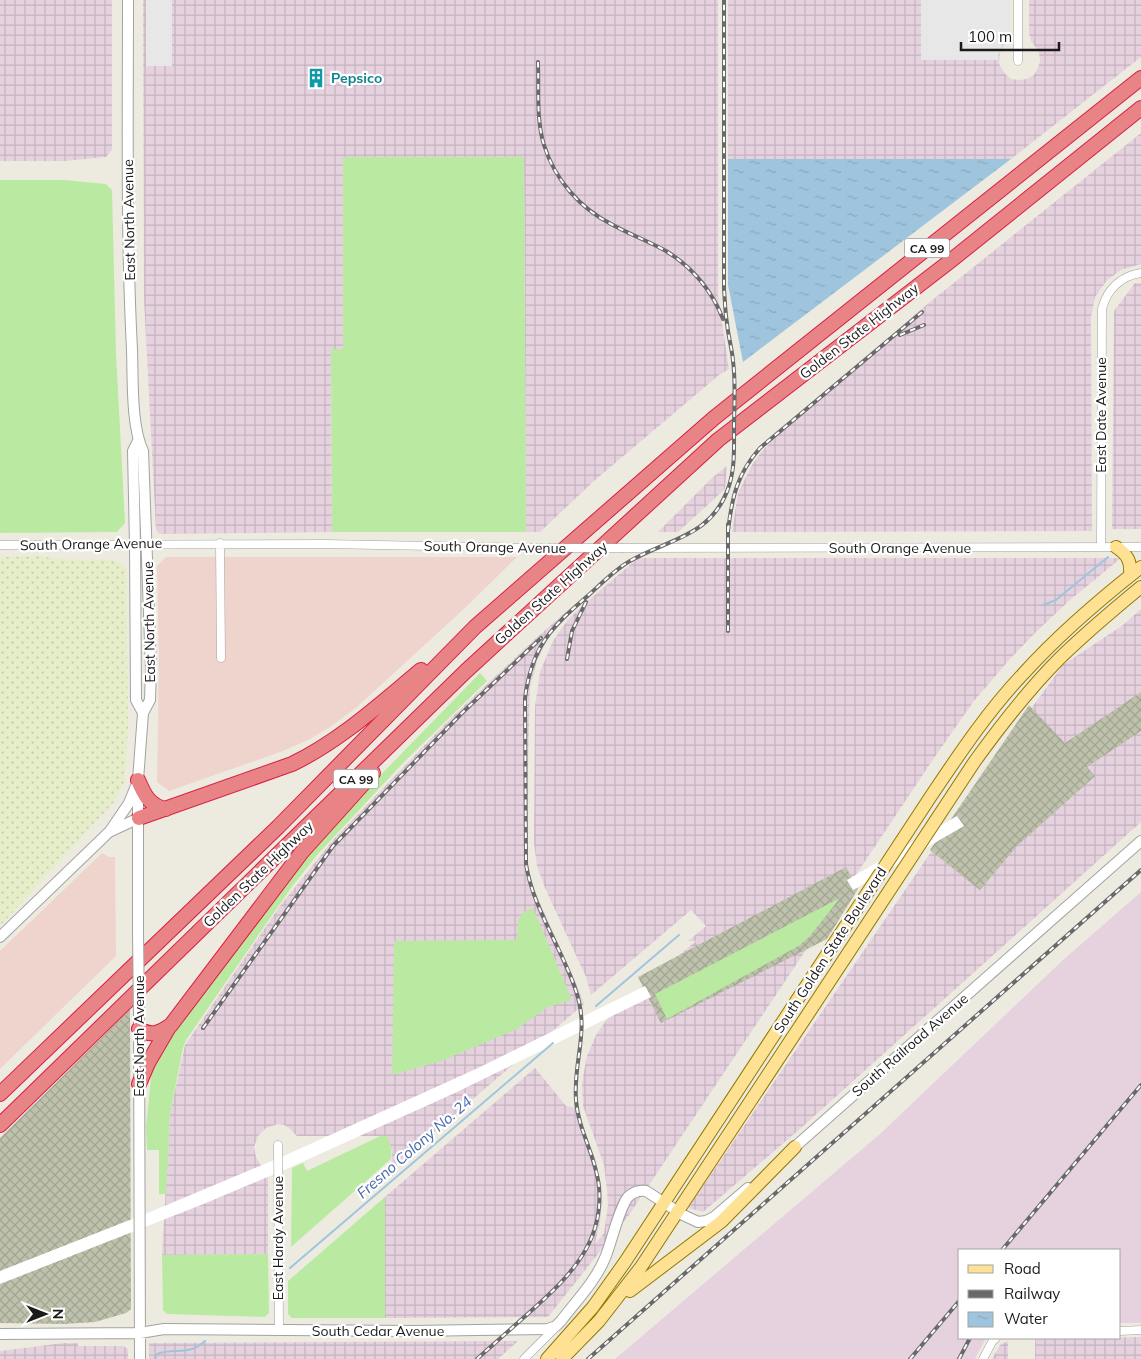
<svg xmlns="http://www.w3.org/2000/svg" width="1141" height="1359" viewBox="0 0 1141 1359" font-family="Mulish,sans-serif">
<defs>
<pattern id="industrial-grid" width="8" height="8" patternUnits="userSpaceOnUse" patternTransform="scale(1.25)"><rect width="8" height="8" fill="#e6d1df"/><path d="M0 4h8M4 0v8" fill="none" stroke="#c5b3bf"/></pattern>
<pattern id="construction-cross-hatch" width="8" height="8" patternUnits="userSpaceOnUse" patternTransform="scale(1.25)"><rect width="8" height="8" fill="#bec1ab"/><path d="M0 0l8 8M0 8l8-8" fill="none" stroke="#a3a593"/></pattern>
<pattern id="farmland-dots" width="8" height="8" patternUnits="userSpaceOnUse" patternTransform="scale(1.25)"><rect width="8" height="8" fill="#e5edc9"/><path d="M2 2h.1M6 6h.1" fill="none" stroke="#c4cbac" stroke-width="1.8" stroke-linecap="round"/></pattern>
<pattern id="water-ripples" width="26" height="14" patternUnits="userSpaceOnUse" patternTransform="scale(1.25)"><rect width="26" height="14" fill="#9ec5dd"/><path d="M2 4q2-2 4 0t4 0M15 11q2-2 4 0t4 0" fill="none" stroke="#88a9bd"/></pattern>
</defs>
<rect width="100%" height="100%" fill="#edebe0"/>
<path fill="#efd4cd" d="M166 557H517L466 607 357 707 333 725 310 739 283 751 169 791 157 782 159 662 157 566Z
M102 853 109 857H115L116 956 0 1069V951Z"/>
<path fill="url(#industrial-grid)" d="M0 0H112V150L106 157 65 161H0Z
M143 0H718V296L729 369 719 375 594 481 540 532H526L524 158 343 157V349H331L332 532 162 534 158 533 156 529 144 300Z
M728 0H1010L1009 36 1000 52 999 64 1005 74 1011 79 1019 80 1027 79 1034 75 1038 68 1040 61 1039 52 1031 41 1029 33V0H1141V57L1011 159H728Z
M1141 133V264L1121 270 1107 280 1095 297 1091 317 1092 531 732 532 738 493 752 465 762 451 776 437 920 310Z
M1135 283H1141V529H1112L1114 311Z
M727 466 725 489 678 532H658L712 478Z
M638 558H1121L1070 600 1037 631 1009 660 974 701 936 755 629 1215 548 1317 385 1318V1197L535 1068 566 1106 578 1108 583 1129 595 1158 601 1184 602 1201 600 1222 595 1244 604 1233 608 1205 607 1190 604 1165 583 1106 582 1082 587 1056 596 1035 610 1015 625 1001 696 941H688L706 926 691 910 591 995 586 977 545 888 537 866 534 843 535 707 540 672 553 641 567 621 582 606Z
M576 603 556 625 548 638 537 661 530 687 526 845 527 867 535 892 576 983 584 1004 391 1169 392 1152 387 1136H297L289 1128 284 1125 278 1124 266 1128 258 1136 254 1147 256 1157 268 1178V1254L162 1255 170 1114 185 1045 280 906 333 840 450 719 535 639Z
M1141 609V822L801 1128 703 1212 688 1208 1000 751 1063 665 1123 625Z
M1141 1337V1359H1035V1339Z
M518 1341 498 1359H149V1343Z
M1008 1341V1359H992L1000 1345Z
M64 1343H78V1346H123L128 1349V1359H0V1351Z"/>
<path fill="#e6d1df" d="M1141 892V1323H1120V1250H960V1338H986L975 1359H615L880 1134 1063 960Z"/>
<path fill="url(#construction-cross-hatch)" d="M1141 692V731L1087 767 1095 776 1017 846 980 890 930 850 1029 705 1065 743Z
M846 867 858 889 827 939 661 1023 638 977Z
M130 1010 131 1309 126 1313 95 1322 64 1324 0 1323V1138Z"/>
<path fill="url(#farmland-dots)" d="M39 556 59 559 112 560 118 561 126 568 128 725 125 780 114 802 0 926V557Z"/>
<path fill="#baeaa2" d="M343 157H524L526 532H332L331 349H343Z
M0 180H65L106 184 112 190 116 353 125 523 117 532 0 533Z
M480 673 487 681 404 762 317 855 291 888 186 1040 183 1048 170 1114 166 1194H159V1150H147L146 1127 152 1068 169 1039 283 883 367 789Z
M840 898 810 936 800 945 667 1019 655 994Z
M533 908 572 1000 548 1007 517 1029 441 1061 392 1075 394 941 517 940C519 924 514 914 533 908Z
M380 1136H387C391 1142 392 1151 391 1159L291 1247 292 1168 303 1163 307 1171Z
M385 1197V1318H292L288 1314V1281Z
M268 1254 269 1313 265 1317 167 1314 163 1310 162 1255Z"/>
<path fill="#e7e7e7" d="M146 0H172V66H146Z
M921 0H1010V32L1007 39 999 51 998 60H921Z"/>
<path fill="url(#water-ripples)" d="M728 159H1011L743 362 728 285Z"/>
<path fill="#fff" d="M957 816 964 826 853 890 847 880Z
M645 986 651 997 457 1092 291 1167 206 1203 0 1284V1271L150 1212 286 1155 478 1068Z"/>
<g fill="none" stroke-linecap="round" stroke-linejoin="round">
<path stroke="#9ec5dd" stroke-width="2" d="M1043 605 1056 600 1108 557
M596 1006 679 935
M290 1268 553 1043
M155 1359 157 1354C175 1347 188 1357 205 1341"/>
<defs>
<path id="minor" d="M1018 61V0
M220 543 221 658
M0 545 325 544 531 548
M1101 547 1102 309C1107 289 1121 276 1141 273
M623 548 1141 547
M278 1145 279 1331
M1120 1331 1141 1330
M524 1359 555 1328
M983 1359 992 1342 996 1338"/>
<path id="tertiary" d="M128 0C128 117 126 233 132 350 133 378 131 426 143 451L151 668 150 700 143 713 138 780V933
M138 441 133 451 135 544 136 700 143 713
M110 831 129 803 136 786
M0 937 109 832 139 818
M139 1014 140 1359
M789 1152 1141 841
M0 1334 140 1333 164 1329 412 1331 548 1329 556 1326 561 1321C576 1301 595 1282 605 1258 612 1242 618 1210 628 1197 633 1192 639 1190 646 1191L683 1215 698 1222 706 1221 714 1217 748 1188"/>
<path id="primary" d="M1116 547C1128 555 1131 561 1130 575
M630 1291 721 1222 795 1147
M547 1359 593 1307 625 1262 931 796C960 753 988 711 1023 674 1059 634 1099 600 1141 567
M562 1359 599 1321 641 1267 975 761C1001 725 1029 689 1060 658 1086 633 1113 610 1141 587"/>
<path id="motorway" d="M138 780C144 794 149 806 166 809
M139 818 292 764C340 741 380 704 421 670
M139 1029C151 1037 160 1033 171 1025L302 852 373 773
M139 1084 148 1063 169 1027
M0 1094 278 827 475 627 714 418 1141 78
M0 1125 466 671 718 440 949 262 1141 108"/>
</defs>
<use href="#minor" stroke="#a2a2a2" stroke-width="9"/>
<use href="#tertiary" stroke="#a2a2a2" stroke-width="12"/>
<use href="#primary" stroke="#927800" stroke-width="14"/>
<use href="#motorway" stroke="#da1e41" stroke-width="16"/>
<use href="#minor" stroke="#fff" stroke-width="8"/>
<use href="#tertiary" stroke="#fff" stroke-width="10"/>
<use href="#primary" stroke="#fee193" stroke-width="12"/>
<use href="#motorway" stroke="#e88386" stroke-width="14"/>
<defs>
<path id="rail" d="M538 62C539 90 536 119 544 145 555 180 580 208 611 224 629 234 648 241 666 251 692 267 712 291 723 319
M900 335 924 325
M728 531C732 497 737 474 760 448L922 312
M728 631V524
M567 659 572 631 586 602
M203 1028 333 846 462 713 541 638
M1002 1250 1141 1085
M477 1359C495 1343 513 1327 531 1311 569 1277 604 1243 599 1187 596 1156 578 1130 576 1100 573 1060 590 1032 576 991 562 948 533 909 526 864L525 698C532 644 553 626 592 592 604 581 616 569 630 561 670 538 712 537 729 486 735 467 734 448 734 429 734 407 736 383 733 361 732 348 728 336 727 323 725 312 725 300 724 289V0
M588 1359 1141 870
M910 1359 960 1300
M959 1359 970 1338"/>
</defs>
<use href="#rail" stroke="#696969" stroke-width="4"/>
<use href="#rail" stroke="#fff" stroke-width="2" stroke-dasharray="5.5" stroke-linecap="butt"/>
<defs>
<path id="minor-bridge" d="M531 548H623"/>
<path id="tertiary-bridge" d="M138 933 139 1014"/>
</defs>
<use href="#minor-bridge" stroke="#a2a2a2" stroke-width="9" stroke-linecap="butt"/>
<use href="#tertiary-bridge" stroke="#a2a2a2" stroke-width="12" stroke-linecap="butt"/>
<use href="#minor-bridge" stroke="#fff" stroke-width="8"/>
<use href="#tertiary-bridge" stroke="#fff" stroke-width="10"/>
</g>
<defs>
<symbol id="building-bare" viewBox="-9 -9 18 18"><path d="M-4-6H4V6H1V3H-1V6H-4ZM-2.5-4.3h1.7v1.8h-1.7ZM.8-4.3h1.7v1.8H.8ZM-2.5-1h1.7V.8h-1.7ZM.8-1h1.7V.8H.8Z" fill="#0f9aa8" stroke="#fff" stroke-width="2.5" paint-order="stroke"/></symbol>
</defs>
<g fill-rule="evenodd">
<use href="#building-bare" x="302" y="64" width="28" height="28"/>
</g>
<g text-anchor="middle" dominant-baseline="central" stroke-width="4.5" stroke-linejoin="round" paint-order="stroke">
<g fill="#fff" stroke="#5f5f5f" stroke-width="1">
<rect x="904.5" y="238.5" width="45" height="19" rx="4"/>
<rect x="333.5" y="769.5" width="45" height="19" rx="4"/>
</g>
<g font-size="12" font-weight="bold" fill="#1b1b1b">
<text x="927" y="248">CA 99</text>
<text x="356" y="779">CA 99</text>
</g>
<g font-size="14" font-weight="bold" fill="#0d838f" stroke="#fff" text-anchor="start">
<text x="331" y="78">Pepsico</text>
</g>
<g font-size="14" fill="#1b1b1b" stroke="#fff">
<text transform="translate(129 220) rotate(-91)">East North Avenue</text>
<text transform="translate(859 331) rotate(-38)">Golden State Highway</text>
<text transform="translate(1101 415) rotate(-90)">East Date Avenue</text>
<text transform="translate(91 544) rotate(-1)">South Orange Avenue</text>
<text transform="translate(495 547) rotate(1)">South Orange Avenue</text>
<text x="900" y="548">South Orange Avenue</text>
<text transform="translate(551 593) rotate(-42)">Golden State Highway</text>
<text transform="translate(149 622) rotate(-91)">East North Avenue</text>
<text transform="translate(258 874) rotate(-44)">Golden State Highway</text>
<text transform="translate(830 950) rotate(-57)">South Golden State Boulevard</text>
<text transform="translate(139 1036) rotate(-90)">East North Avenue</text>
<text transform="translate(910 1045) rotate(-41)">South Railroad Avenue</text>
<text transform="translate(278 1238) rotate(-90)">East Hardy Avenue</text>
<text x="378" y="1331">South Cedar Avenue</text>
</g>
<g font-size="15" font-style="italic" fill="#4569ac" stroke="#fff">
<text transform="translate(414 1147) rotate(-41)">Fresno Colony No. 24</text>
</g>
</g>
<rect x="958" y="1249" width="162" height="90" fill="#ffffff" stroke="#a4a4a4"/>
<rect x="968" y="1265" width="25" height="8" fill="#fee193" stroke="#a4a4a4"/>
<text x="1004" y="1274" font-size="15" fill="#1b1b1b">Road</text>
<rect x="968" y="1290" width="25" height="8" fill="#696969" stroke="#a4a4a4"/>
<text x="1004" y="1299" font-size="15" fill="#1b1b1b">Railway</text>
<rect x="968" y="1312" width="25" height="15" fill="url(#water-ripples)" stroke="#a4a4a4"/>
<text x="1004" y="1324" font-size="15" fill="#1b1b1b">Water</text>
<g transform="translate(45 1314) rotate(90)" stroke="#ffffff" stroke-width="4" paint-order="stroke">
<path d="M0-4L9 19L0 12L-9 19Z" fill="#1b1b1b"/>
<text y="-8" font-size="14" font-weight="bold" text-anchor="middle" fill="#1b1b1b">N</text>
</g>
<path d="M961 42v8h98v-8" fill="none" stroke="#1b1b1b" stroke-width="2.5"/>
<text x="968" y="42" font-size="15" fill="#1b1b1b" stroke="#ffffff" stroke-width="4" paint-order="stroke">100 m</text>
</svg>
